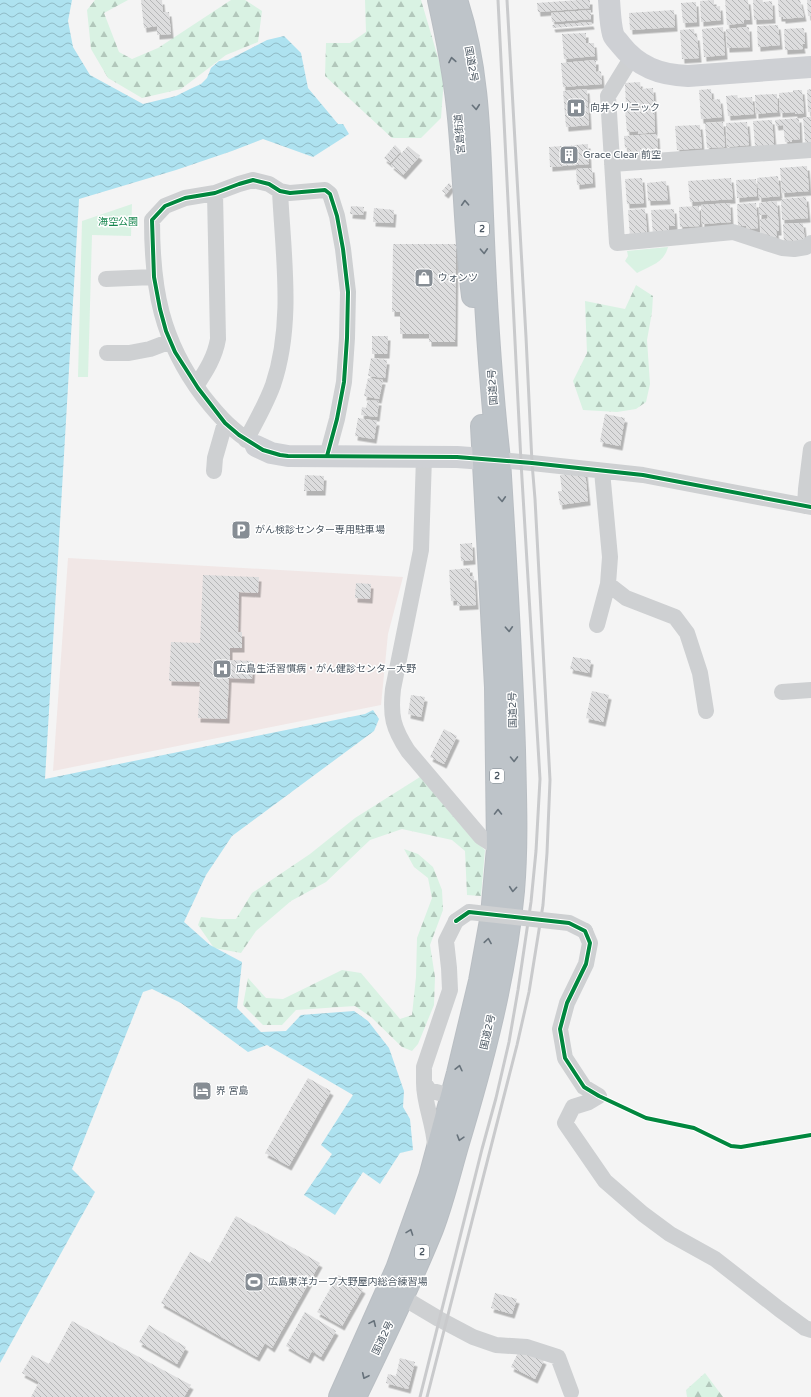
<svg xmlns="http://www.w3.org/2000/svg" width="811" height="1397" viewBox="0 0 811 1397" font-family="'Varela Round','Noto Sans JP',sans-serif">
<defs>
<pattern id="forest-firs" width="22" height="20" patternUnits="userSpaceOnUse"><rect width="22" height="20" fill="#d9f2e3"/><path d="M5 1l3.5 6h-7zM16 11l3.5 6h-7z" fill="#b2c7bb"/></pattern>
<pattern id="water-waves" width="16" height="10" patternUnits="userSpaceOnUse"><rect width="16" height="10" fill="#aee2f0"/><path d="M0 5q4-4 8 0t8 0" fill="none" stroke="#90bac6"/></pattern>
<pattern id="building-back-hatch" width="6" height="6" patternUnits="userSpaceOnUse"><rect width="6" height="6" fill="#ddddde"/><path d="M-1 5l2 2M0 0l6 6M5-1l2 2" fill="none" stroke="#b5b6b7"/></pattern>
<filter id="shadow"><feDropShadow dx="2.5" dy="4.5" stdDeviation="0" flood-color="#0004"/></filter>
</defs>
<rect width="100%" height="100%" fill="#f4f4f4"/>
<path fill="#f1e7e6" d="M68 558 403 577 388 634 381 705 53 771Z"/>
<path fill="url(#forest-firs)" d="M95 0H128L104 13 119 52 132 59 158 48 231 0H245L262 11 258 42 226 55 181 89 142 98 108 78 91 49 87 10Z
M365 0H421L444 78 441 118 421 138H392L325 76 326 43H350L366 32Z
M636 285 653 296 652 312 647 340 650 384 646 402 636 409 617 412 583 410 573 381 587 353 585 301 625 309Z
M420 777 472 838 485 850 481 896 467 895 465 851 452 840 402 829 370 840 326 882 291 901 256 931 241 953 214 948 198 925 201 917 219 919H236L252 893 310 854 355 818Z
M404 849 418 854 433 867 442 890 443 910 430 945 435 977 434 1005 418 1044 412 1051 402 1047 371 1017 355 1006 296 1010 282 1025H263L243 1005 248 978 266 998 283 999 342 970 361 973 400 1019 412 1015 416 977 417 938 432 898 428 878 414 867Z
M705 1373 723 1397H687L686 1390Z"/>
<path fill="#d9f2e3" d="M132 204 131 236 92 235 88 377H78L82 221Z
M668 247C664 263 650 266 637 273L625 261 628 256 627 251Z"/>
<path fill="url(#water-waves)" d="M0 0H72L68 21 73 47 90 75 143 104 176 96 190 89 201 84 207 78 211 68 219 61 228 60 267 40 284 36 301 53 308 88 338 124H343L349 134 313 157 263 139 232 151 176 170 79 199 45 779 365 714 373 710 379 719 374 731 232 836 206 875 184 922 210 945 242 962 237 1008 261 1032 286 1031 301 1015 354 1011 368 1021 389 1048 404 1091 403 1107 410 1119 413 1150 400 1153 380 1184 363 1172 335 1215 304 1195 332 1154 321 1145 353 1095 267 1045 248 1052 181 1003 152 989 143 992 72 1169 95 1192 0 1363Z"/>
<path fill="url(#building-back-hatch)" filter="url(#shadow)" d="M141 0H162L163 12H169L171 34 157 35V26L144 28Z
M579 0H590V8L538 12 537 3Z
M714 0V7L720 6 721 20 701 22 700 1Z
M725 0H748L750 20H744V23L727 25Z
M753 0H762L763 2 772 1 773 19 754 20Z
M778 0H800L804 17 783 19V17H779Z
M807 0H811V16H808Z
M696 2 697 22 683 23 681 3Z
M591 10V19L552 22 551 13Z
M674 10 675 27 630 30 629 13Z
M591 22 592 25 553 28 552 25Z
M778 25 780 45 758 47 757 26Z
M723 27 725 55 704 57 702 29Z
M749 27 750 47 727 48 726 29Z
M804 28 805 44H802L803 49 785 50 784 29Z
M694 29 695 36H697L699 58 682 59 680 30Z
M586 33V43H594L595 56 564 59 562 34Z
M596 60V72L601 71 602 84 563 87 561 63Z
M640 82 641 89 653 88 654 104 626 107 625 83Z
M587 89 589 125 566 127 563 91Z
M711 89 712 100 720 99 722 117 701 119 699 90Z
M811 89V112H808L807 90Z
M793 90H802L804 113 795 114V112L780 113 779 93 793 92Z
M777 94 778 112 756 114 755 95Z
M737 95 738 98 752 97 754 114 728 116 726 96Z
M654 107 655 132 638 134V131L627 132 625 109Z
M803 117H811V142H805Z
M799 118 800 139 792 140V142H785L783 125 776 126 775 120Z
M772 120 774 145 755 146 753 121Z
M723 122 725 147 707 148 705 123Z
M747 122 749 145 727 147 726 123Z
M700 125 702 148 677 150 675 126Z
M657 134 658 152 646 153V155L636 156 635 152 629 153 628 147 625 148 624 136Z
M588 144 589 164 550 167 549 147Z
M395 145 401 151 390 163 384 158Z
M408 146 420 156 403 175 391 165Z
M807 166 809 191 782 193 780 168Z
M592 168 593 183 577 185 576 169Z
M778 176 780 196 759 198 757 178Z
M642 178 644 203 627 204 625 179Z
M731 178 733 199 690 202 688 181Z
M756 179 757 196 737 198 736 180Z
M666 181 668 200 648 201 647 183Z
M449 183 452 186 446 194 442 191Z
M806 197 808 218 782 220 781 199Z
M777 201 779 231H776L777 237 769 238V234L761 235 760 219H768L767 214 759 215V203Z
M730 203 731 222 702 224 701 205Z
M756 203 758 228 747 229 746 226H738L737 204Z
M351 206 364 207 363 215 350 214Z
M699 206 700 226 680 227 679 207Z
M374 208 394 210 393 223 373 222Z
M645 209 647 232 630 237 628 210Z
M674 209 675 226H669V234L653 235 651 210Z
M803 223 805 242 784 244 783 224Z
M393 244H456L455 342H429V334H400V312H392Z
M372 336H388L387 354H372Z
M371 358 387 360 385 378 368 376Z
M368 378 383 380 379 399 364 396Z
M368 400 379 401 377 417 361 415 362 407 366 408Z
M605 414 625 418 620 446 600 442Z
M358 418 377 421 374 439 355 436Z
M585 471 588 501 560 505 558 491H562L560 475Z
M305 475 324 476 323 491H304Z
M472 543 473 560 461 561 460 544Z
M470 568V576H474L476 605 457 606V600L451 601 449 570Z
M203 575 259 577 258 593 239 592 238 632H242V648H230V660L253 661 252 679 229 678 227 719 198 718 200 682 169 681 171 642 200 643Z
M356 583 371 584 370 599 355 598Z
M573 657 591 660 589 673 570 669Z
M592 691 609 695 603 722 586 718Z
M411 695 425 697 421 717 408 714Z
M444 729 457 736 444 764 430 757Z
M308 1078 331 1091 289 1166 265 1153Z
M236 1216 320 1263 272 1348 265 1343 257 1357 161 1303 190 1252 210 1263Z
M338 1275 363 1289 342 1326 317 1312Z
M495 1293 517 1299 512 1314 491 1308Z
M305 1312 336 1331 321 1357 312 1351 308 1359 286 1346Z
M72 1321 191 1385 184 1397H31L39 1382 22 1373 32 1355 49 1364Z
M149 1325 186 1347 177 1364 139 1342Z
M520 1349 544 1360 535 1379 511 1367Z
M400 1358 415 1362 408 1389 386 1383 388 1374 396 1376Z"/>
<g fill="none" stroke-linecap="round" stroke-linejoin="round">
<defs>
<path id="highway" d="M439 0C447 36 454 71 458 108 465 171 465 234 473 296
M340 1397 397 1269 430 1177 458 1073 480 981 492 915 498 848 496 687 482 426
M355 1397C382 1341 409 1286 432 1229 442 1203 449 1174 457 1146 482 1063 505 977 513 891 517 844 515 797 514 750 511 654 505 557 499 460 490 379 485 297 482 216 479 143 479 69 456 0"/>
</defs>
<use href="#highway" stroke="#b9bec3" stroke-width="24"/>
<path stroke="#ced0d2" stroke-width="16" d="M632 57 608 96 617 243 733 232 782 248 794 249 806 247 811 243
M612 164 811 150
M106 279 154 277
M107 353H129L150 349 171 341
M196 386C206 371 215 357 218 339L215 193
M246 440C256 422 266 404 273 385 294 323 283 255 280 191
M256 446C232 430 221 419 203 396 161 340 152 289 152 220L165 206 185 198 215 193 239 184 253 180 269 184 280 191 290 193 325 190 330 194 337 216 343 249 348 292 347 338 344 382 337 419 327 456
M424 457 421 550 393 689C390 716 393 728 408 751L481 837 498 848
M488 459 532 463 643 475 811 507
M214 471 215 458 225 423
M805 506 806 489 811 449
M608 584 626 598 675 617 687 633 700 673 706 711
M597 625 608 584 610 557 602 471
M782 692 811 690
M456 921 446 941 449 968 450 990 424 1067V1083L429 1090 461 1099
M585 931 590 943 586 964 567 1003 560 1029 565 1058 584 1087 599 1096 589 1102 573 1107 565 1123 605 1181 643 1214 670 1234 715 1259 779 1309 805 1328 811 1330
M424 1083C424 1104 434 1124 435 1146
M402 1297 439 1319 473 1337 496 1345 527 1347 558 1357 571 1392"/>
<path stroke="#ced0d4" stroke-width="22" d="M609 0C610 11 610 23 613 34 614 38 618 41 620 44 638 67 660 75 688 76L811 67
M256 446 271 453 288 456 457 457 484 459"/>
<use href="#highway" stroke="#bec4c9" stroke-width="22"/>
<path stroke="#c9cacc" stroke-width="3" d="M420 1397 482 1149 496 1098 509 1042 518 990 531 902 536 851 540 779 521 462 498 0
M427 1397 517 1045 529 992 543 905 547 853 550 780 535 499 532 463 526 337 507 0"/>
<path stroke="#ced0d2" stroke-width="16" d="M456 921 469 912 569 923 585 931"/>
<defs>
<path id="cycleway" d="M327 456 337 419 344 382 347 338 348 292 343 249 337 216 330 194 325 190 290 193 280 191 269 184 253 180 239 184 215 193 185 198 165 206 152 220 154 277 160 309 166 331 175 352 198 388 225 423 239 435 263 450 280 455 288 456 457 457 532 463 643 475 811 507
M456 921 469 912 569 923 585 931 590 943 586 964 567 1003 560 1029 565 1058 584 1087 599 1096 646 1118 694 1128 731 1146 741 1147 811 1135"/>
</defs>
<use href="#cycleway" stroke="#fff" stroke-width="6"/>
<use href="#cycleway" stroke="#00873e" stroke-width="4"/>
</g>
<defs><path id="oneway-chevron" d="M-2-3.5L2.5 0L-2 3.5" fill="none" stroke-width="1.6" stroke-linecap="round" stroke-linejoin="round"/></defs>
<g stroke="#67727b">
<use href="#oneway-chevron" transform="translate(452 60) rotate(-100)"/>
<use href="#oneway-chevron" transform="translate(476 107) rotate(85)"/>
<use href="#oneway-chevron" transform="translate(465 203) rotate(-93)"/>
<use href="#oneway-chevron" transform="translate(484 251) rotate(87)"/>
<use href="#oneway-chevron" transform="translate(502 499) rotate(87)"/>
<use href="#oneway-chevron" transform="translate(509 629) rotate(87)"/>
<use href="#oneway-chevron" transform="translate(514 759) rotate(89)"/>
<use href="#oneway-chevron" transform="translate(498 812) rotate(-90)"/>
<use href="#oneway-chevron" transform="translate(513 889) rotate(95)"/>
<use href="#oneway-chevron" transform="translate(488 941) rotate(-81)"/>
<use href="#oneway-chevron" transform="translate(459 1068) rotate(-77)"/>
<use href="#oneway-chevron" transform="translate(460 1138) rotate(107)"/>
<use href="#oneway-chevron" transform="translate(410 1232) rotate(-70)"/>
<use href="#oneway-chevron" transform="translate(373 1323) rotate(-66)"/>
<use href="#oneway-chevron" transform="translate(365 1376) rotate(115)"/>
</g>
<defs>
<symbol id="hospital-square" viewBox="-11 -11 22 22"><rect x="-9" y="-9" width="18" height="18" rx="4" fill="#868d94" stroke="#fff"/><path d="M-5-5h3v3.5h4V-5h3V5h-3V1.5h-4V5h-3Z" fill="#fff"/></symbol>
<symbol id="building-square" viewBox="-11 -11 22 22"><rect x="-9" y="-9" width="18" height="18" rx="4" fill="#868d94" stroke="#fff"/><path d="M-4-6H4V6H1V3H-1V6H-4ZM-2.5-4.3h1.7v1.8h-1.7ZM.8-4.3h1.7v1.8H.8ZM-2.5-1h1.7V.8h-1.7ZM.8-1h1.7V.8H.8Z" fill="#fff"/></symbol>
<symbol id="shop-square" viewBox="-11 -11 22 22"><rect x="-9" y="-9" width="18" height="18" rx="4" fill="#868d94" stroke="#fff"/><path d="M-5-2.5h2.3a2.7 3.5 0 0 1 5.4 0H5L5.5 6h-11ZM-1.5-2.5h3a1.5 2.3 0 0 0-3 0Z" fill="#fff"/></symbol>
<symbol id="parking-square" viewBox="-11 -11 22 22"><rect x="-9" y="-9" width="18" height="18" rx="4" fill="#868d94" stroke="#fff"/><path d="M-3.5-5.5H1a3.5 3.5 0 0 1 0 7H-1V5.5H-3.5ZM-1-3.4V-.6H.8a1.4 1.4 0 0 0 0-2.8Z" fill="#fff"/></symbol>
<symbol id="hotel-square" viewBox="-11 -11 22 22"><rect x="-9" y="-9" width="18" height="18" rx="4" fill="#868d94" stroke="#fff"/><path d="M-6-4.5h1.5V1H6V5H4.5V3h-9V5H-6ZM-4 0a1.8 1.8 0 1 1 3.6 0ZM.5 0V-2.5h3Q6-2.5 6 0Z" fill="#fff"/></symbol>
<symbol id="stadium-square" viewBox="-11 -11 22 22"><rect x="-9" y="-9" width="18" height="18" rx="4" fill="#868d94" stroke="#fff"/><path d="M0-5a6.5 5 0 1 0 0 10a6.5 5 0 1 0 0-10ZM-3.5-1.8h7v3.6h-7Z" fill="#fff"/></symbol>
</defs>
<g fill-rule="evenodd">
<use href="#hospital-square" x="565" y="97" width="22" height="22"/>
<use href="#building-square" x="558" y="144" width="22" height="22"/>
<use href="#shop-square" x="413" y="267" width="22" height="22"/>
<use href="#parking-square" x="230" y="519" width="22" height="22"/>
<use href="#hospital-square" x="211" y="658" width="22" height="22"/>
<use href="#hotel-square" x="191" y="1080" width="22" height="22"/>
<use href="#stadium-square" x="243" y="1271" width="22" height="22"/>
</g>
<g text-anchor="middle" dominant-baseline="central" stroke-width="3" stroke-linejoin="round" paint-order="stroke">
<g fill="#fff" stroke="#808990" stroke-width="1">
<rect x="475" y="222" width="14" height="14" rx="3"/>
<rect x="490" y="769" width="14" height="14" rx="3"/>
<rect x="415" y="1245" width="14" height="14" rx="3"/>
</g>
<g font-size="9" font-weight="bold" fill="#4a5661">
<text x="482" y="229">2</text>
<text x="497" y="776">2</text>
<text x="422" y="1252">2</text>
</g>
<g font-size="10" fill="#4a5661" stroke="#fff">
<text transform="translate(471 64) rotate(80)">国道2号</text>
<text transform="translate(460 134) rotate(-94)">宮島街道</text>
<text transform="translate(493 387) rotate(-94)">国道2号</text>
<text transform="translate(513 710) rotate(-91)">国道2号</text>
<text transform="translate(488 1032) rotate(-77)">国道2号</text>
<text transform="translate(383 1338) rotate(-65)">国道2号</text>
</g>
<g font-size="10" fill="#4a5661" stroke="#fff" text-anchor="start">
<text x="590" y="108">向井クリニック</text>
<text x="583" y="155">Grace Clear 前空</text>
<text x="438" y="278">ウォンツ</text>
<text x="255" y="530">がん検診センター専用駐車場</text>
<text x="236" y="669">広島生活習慣病・がん健診センター大野</text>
<text x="216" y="1091">界 宮島</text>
<text x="268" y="1282">広島東洋カープ大野屋内総合練習場</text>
</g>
<g font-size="10" fill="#17864f" stroke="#fff">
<text x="118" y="222">海空公園</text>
</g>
</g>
</svg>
